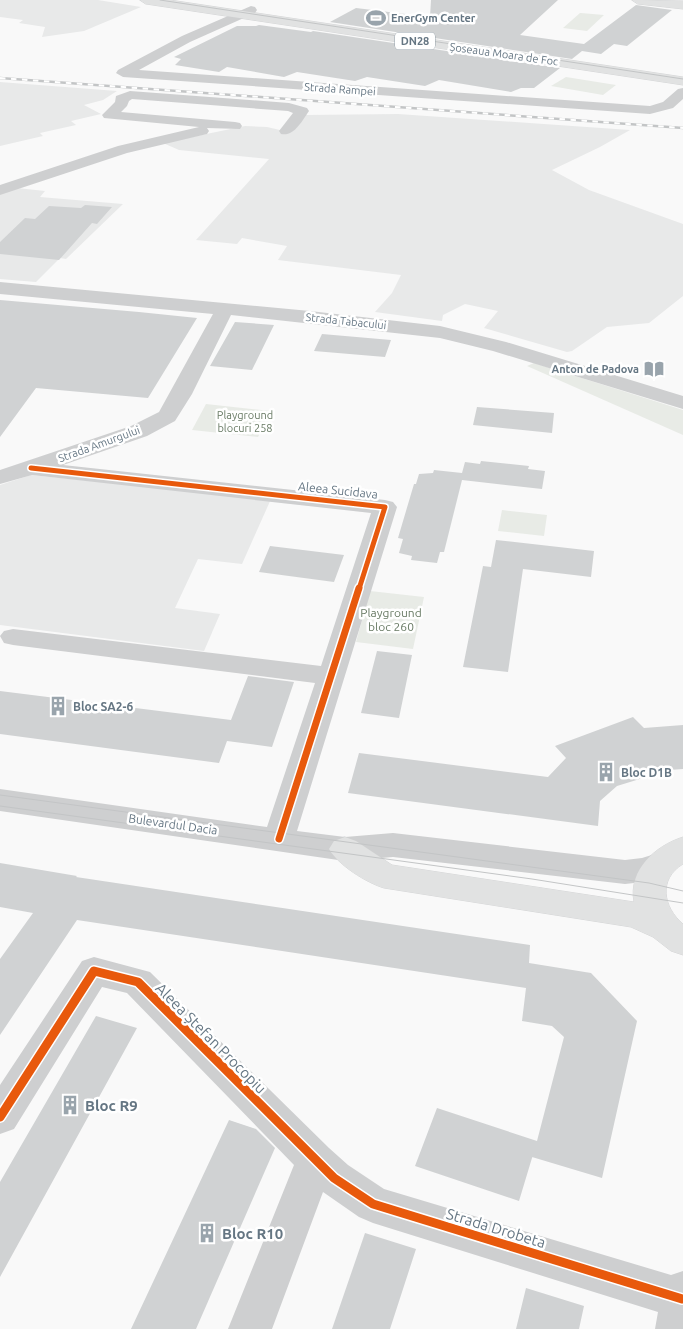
<svg xmlns="http://www.w3.org/2000/svg" width="683" height="1329" viewBox="0 0 683 1329" font-family="Ubuntu,sans-serif">
<rect width="100%" height="100%" fill="#f9f9f9"/>
<path fill="#e8e9e9" d="M0 0H98L141 7 84 31 42 37 45 27 19 23 23 20 0 17Z
M0 82 117 91 103 100 84 105 101 114 71 121 76 125 40 133 43 136 0 146Z
M398 114 630 130 600 147 552 170 589 190 683 224V296L649 323 607 327 572 351 567 352 484 328 498 311 465 304 443 315 442 321 375 312 392 293 401 275 278 260 287 246 242 238 237 244 196 240 269 159 179 150 163 143 245 126 267 127 280 130 305 115Z
M17 188 45 191 40 197 123 204 66 259 60 258 36 282 0 279V194Z
M31 475 271 499 242 564 198 559 175 608 220 614 204 651 0 625V485Z"/>
<path fill="#e8ebe6" d="M580 13H581L604 15 587 31 563 28Z
M566 77 616 85 603 95 551 86Z
M534 363 683 410V435L527 366Z
M206 404 271 411 258 437 192 430Z
M502 510 547 515 544 536 498 531Z
M370 591 424 597 413 649 356 642Z"/>
<path fill="#d0d2d3" d="M431 0H558L520 35 584 44 636 5 672 10 627 46 614 44 601 54 582 51 572 59 330 22 356 8 430 17Z
M259 25 311 32 313 31 560 68 534 88H521L511 92 439 80 425 86 367 77 355 81 297 72 284 77 227 67 219 72 175 65 181 59 174 57 237 26H256Z
M85 205 112 207 97 224 92 223 59 260 0 254V242L25 218 35 219 49 206 81 208Z
M0 300 139 312 197 318 148 398 36 388 0 437Z
M235 322 274 325 252 370 210 366Z
M322 334 391 340 385 357 314 351Z
M477 407 554 413 552 433 473 425Z
M481 461 529 466 528 469 545 471 542 489 462 480 444 552H440L437 563 411 560 412 556 399 553 403 539 398 538 414 484H416L419 474 433 473 434 470 462 473 465 462 480 464Z
M496 540 594 551 591 577 523 569 508 672 463 667 483 566 491 567Z
M270 546 344 555 334 582 259 572Z
M377 651 412 655 399 718 361 713Z
M248 676 294 682 272 747 227 741 219 763 0 734V691L231 720Z
M633 717 644 728 683 725V769L669 770 617 786 600 801 598 826 348 793 359 753 548 777 566 758 555 746Z
M0 863 77 876 76 877 530 945 529 963 591 973 637 1021 602 1178 532 1157 535 1148 519 1201 415 1166 437 1108 537 1141 564 1037 552 1026 522 1021 526 988 77 920 0 1035V959L33 913 0 907Z
M96 1016 137 1028 0 1277V1182Z
M229 1120 256 1129 275 1148 196 1329H131Z
M365 1233 416 1249 390 1329H332Z
M526 1288 584 1306 579 1329H516Z"/>
<g fill="none" stroke-linecap="round" stroke-linejoin="round">
<defs>
<path id="major" d="M140 0H170L683 77V85L146 4Z
M632 0 683 1V9L638 4Z
M345 837 356 841 392 865 634 902C628 870 655 846 683 837V864C658 879 663 907 683 924V955L671 951 653 937 631 927 384 888C367 883 338 865 329 849L334 841Z"/>
</defs>
<use href="#major" stroke="#d5d6d7" stroke-width="1"/>
<path fill="#cecfd0" fill-rule="evenodd" d="M251 6 255 7 257 10 255 13 190 42 139 70 650 106 663 102 678 89 683 88V99L673 108 650 114 123 77 116 73 118 70 182 36Z
M130 91 289 103 307 108 309 111C302 121 294 137 281 134L279 131 293 113 288 111 132 99 129 101 127 106 121 112 235 122 240 123 242 126 240 129 207 128 209 131 207 134 127 153 0 195V185L118 146 199 127 104 118 102 115 115 102 116 96Z
M0 282 310 311 440 326 506 342 683 396V409L493 351 440 338 231 315 192 394 175 421 147 436 63 465 385 500 393 502 397 507 297 831 345 837 393 833 625 860 642 858 658 853 669 857 674 865 669 873 643 882 625 884 393 857 345 861 0 811V789L267 827 315 683 13 645 4 643 0 636 4 631 13 629 321 666 371 513 32 475 0 484V470L131 426 159 412 213 314 0 294Z
M94 957 150 972 329 1148 348 1165 384 1189 671 1275 683 1271V1329H655L658 1312 373 1223 359 1217 323 1192 272 1329H228L294 1165 127 993 102 987 14 1129 0 1134V1085L82 961Z"/>
<use href="#major" fill="#e1e2e2" fill-rule="evenodd"/>
<path stroke="#c3c5c6" stroke-width="1" d="M160 0 683 79
M0 795 649 883 683 891
M0 806 532 879 683 903"/>
<defs>
<path id="rail" d="M0 78 683 128"/>
</defs>
<use href="#rail" stroke="#c3c5c6" stroke-width="2.5"/>
<use href="#rail" stroke="#fff" stroke-width="2" stroke-dasharray="5.5" stroke-linecap="butt"/>
<defs>
<path id="cycleway-far2" d="M31 468 385 507 359 589"/>
<path id="cycleway-far1" d="M279 839 359 588"/>
<path id="cycleway" d="M0 1117 94 971 138 982 334 1178 373 1204 682 1299"/>
</defs>
<use href="#cycleway-far2" stroke="#fff" stroke-width="8"/>
<use href="#cycleway-far1" stroke="#fff" stroke-width="10"/>
<use href="#cycleway" stroke="#fff" stroke-width="12"/>
<use href="#cycleway-far2" stroke="#e8590c" stroke-width="5"/>
<use href="#cycleway-far1" stroke="#e8590c" stroke-width="7"/>
<use href="#cycleway" stroke="#e8590c" stroke-width="9"/>
</g>
<defs>
<symbol id="stadium-bare" viewBox="-9 -9 18 18"><path d="M0-5a6.5 5 0 1 0 0 10a6.5 5 0 1 0 0-10ZM-3.5-1.8h7v3.6h-7Z" fill="#99a4ac" stroke="#fff" stroke-width="2.5" paint-order="stroke"/></symbol>
<symbol id="library-bare" viewBox="-9 -9 18 18"><path d="M-6-4Q-3-5.5-.7-3.5V5Q-3 3-6 4ZM6-4Q3-5.5 .7-3.5V5Q3 3 6 4Z" fill="#99a4ac" stroke="#fff" stroke-width="2.5" paint-order="stroke"/></symbol>
<symbol id="building-bare" viewBox="-9 -9 18 18"><path d="M-4-6H4V6H1V3H-1V6H-4ZM-2.5-4.3h1.7v1.8h-1.7ZM.8-4.3h1.7v1.8H.8ZM-2.5-1h1.7V.8h-1.7ZM.8-1h1.7V.8H.8Z" fill="#99a4ac" stroke="#fff" stroke-width="2.5" paint-order="stroke"/></symbol>
</defs>
<g fill-rule="evenodd">
<use href="#stadium-bare" x="362" y="4" width="28" height="28"/>
<use href="#library-bare" x="640" y="355" width="28" height="28"/>
<use href="#building-bare" x="44" y="692" width="28" height="28"/>
<use href="#building-bare" x="592" y="758" width="28" height="28"/>
<use href="#building-bare" x="56" y="1091" width="28" height="28"/>
<use href="#building-bare" x="193" y="1219" width="28" height="28"/>
</g>
<g text-anchor="middle" dominant-baseline="central" stroke-width="5" stroke-linejoin="round" paint-order="stroke">
<g font-size="11" font-weight="bold" fill="#657683" stroke="#fff" text-anchor="start">
<text x="391" y="18">EnerGym Center</text>
<text x="639" y="369" text-anchor="end">Anton de Padova</text>
</g>
<rect fill="#fff" stroke="#939fa8" stroke-width="1" x="395" y="32.5" width="40" height="17" rx="4"/>
<g font-size="11" font-weight="bold" fill="#657683">
<text x="415" y="41">DN28</text>
</g>
<g font-size="11" fill="#657683" stroke="#fff">
<text transform="translate(504 54) rotate(8)">Șoseaua Moara de Foc</text>
<text transform="translate(340 89) rotate(4)">Strada Rampei</text>
<text transform="translate(346 321) rotate(6)">Strada Tabacului</text>
<text transform="translate(99 444) rotate(-20)">Strada Amurgului</text>
</g>
<g font-size="11" fill="#687a64" stroke="#fff">
<text x="245" y="415">Playground<tspan x="245" dy="13">blocuri 258</tspan></text>
</g>
<g font-size="12" fill="#657683" stroke="#fff">
<text transform="translate(338 490) rotate(6)">Aleea Sucidava</text>
<text transform="translate(173 824) rotate(8)">Bulevardul Dacia</text>
</g>
<g font-size="12" fill="#687a64" stroke="#fff">
<text x="391" y="612">Playground<tspan x="391" dy="14">bloc 260</tspan></text>
</g>
<g font-size="12" font-weight="bold" fill="#657683" stroke="#fff" text-anchor="start">
<text x="73" y="706">Bloc SA2-6</text>
<text x="621" y="772">Bloc D1B</text>
</g>
<g font-size="15" fill="#657683" stroke="#fff">
<text transform="translate(211 1038) rotate(45)">Aleea Ștefan Procopiu</text>
<text transform="translate(496 1228) rotate(17)">Strada Drobeta</text>
</g>
<g font-size="15" font-weight="bold" fill="#657683" stroke="#fff" text-anchor="start">
<text x="85" y="1105">Bloc R9</text>
<text x="222" y="1233">Bloc R10</text>
</g>
</g>
</svg>
